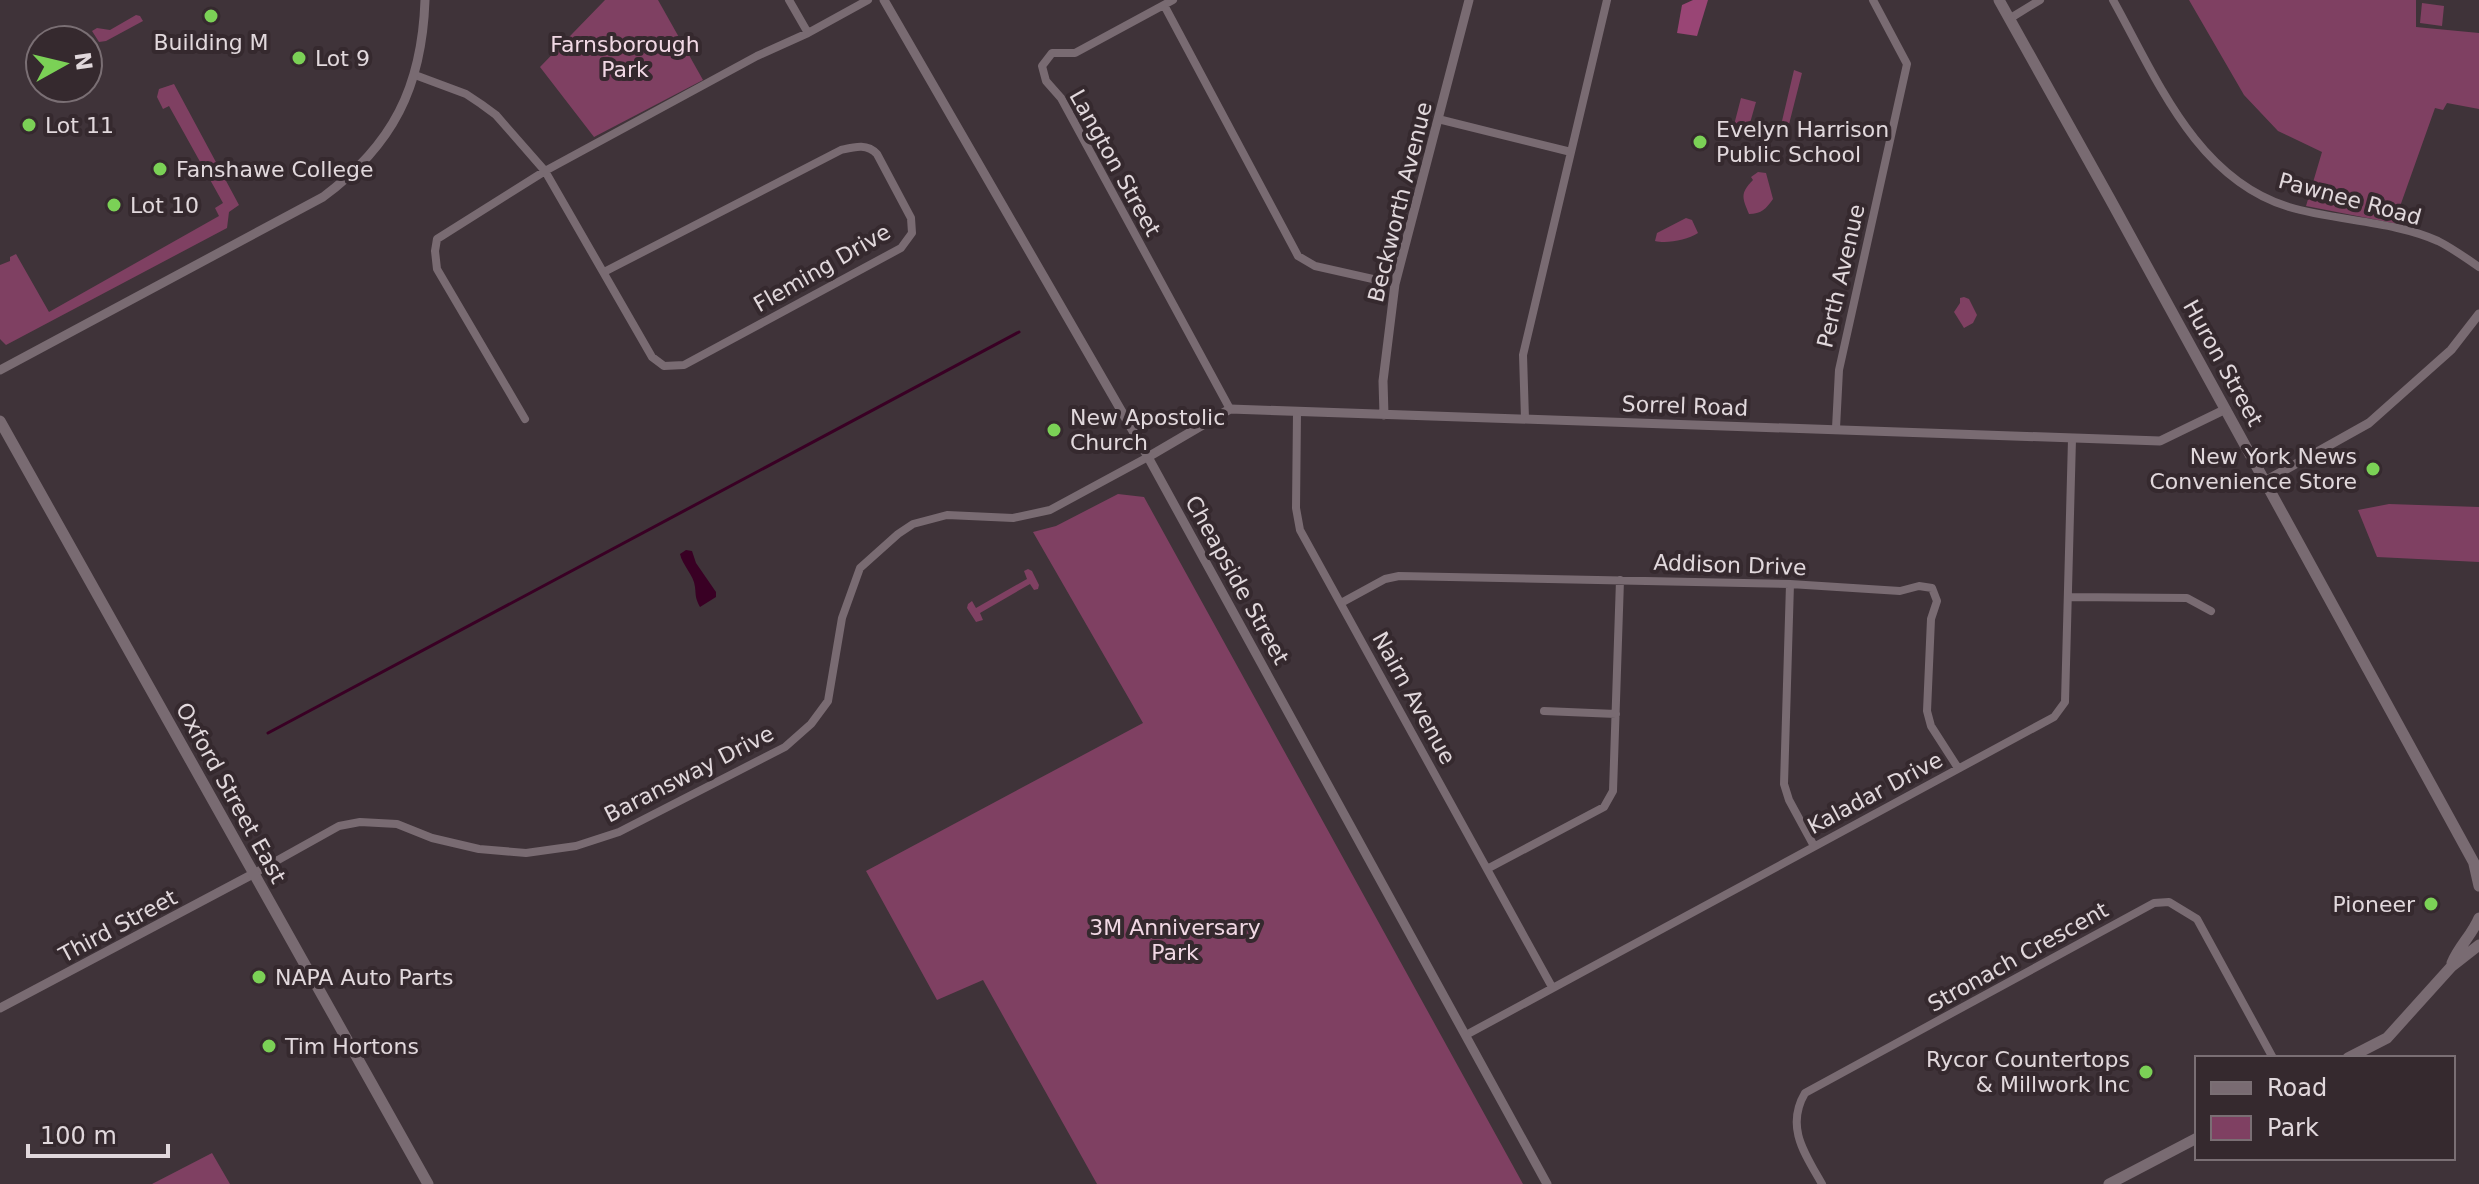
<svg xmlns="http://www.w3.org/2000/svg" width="2479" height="1184" viewBox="0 0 2479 1184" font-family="'DejaVu Sans',sans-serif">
<rect width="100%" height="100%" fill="#3f3339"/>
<path fill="#7f4062" d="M605 0H658L703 80 594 137 540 67Z
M2189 0H2416V27L2479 33V109L2447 103 2443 110 2435 108 2398 212 2407 214 2403 225 2306 206 2322 152 2278 131 2244 95Z
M2422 3 2444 6 2442 26 2420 23Z
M136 15 140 16 143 21 106 41 99 42 92 31 97 28 110 30Z
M1794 70 1802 73 1785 140 1778 138Z
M174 84 239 205 229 212 227 228 6 345 0 339V265L10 261V257L16 254 49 312 219 216 215 208 223 203 169 106 163 109 157 97 159 89Z
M1741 98 1756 102 1748 130 1734 125Z
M1758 172 1766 173 1773 199C1766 209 1761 214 1749 214 1742 198 1740 193 1753 180L1751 177Z
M1686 218 1692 220 1698 233C1687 240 1667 244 1655 241L1657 233Z
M1964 297 1969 299 1977 315 1973 323 1964 328 1954 312 1960 303V298Z
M1118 494 1144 497 1523 1184H1097L983 980 937 1000 866 871 1143 723 1033 532 1056 526Z
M2389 504 2479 507V562L2377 557 2358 510Z
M1028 569 1032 571 1039 585 1038 589 1034 590 1030 584 980 613 983 620 976 622 967 608 968 604 972 601 976 608 1027 579 1024 571Z
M212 1153 230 1184H152Z"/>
<path fill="#994575" d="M1693 0H1708L1697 36 1677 33 1682 5Z"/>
<path fill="#390024" d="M686 550 692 551 696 563 716 592V597L700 607C695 598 696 596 695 587 694 575 682 565 680 554Z"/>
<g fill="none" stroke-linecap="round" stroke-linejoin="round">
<path stroke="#390024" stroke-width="3" d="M268 733 1019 332"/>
<path stroke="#796b72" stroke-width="8" d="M789 0 808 33
M1173 0 1075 53H1052L1042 66 1046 81 1061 98 1230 409
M2113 0C2156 77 2196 179 2289 207 2336 221 2394 221 2438 241 2452 248 2466 258 2479 267
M1164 5 1298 256 1315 266 1395 284
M2009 19 2040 0
M415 75 466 94 481 104 496 115 545 171 652 357 664 366 684 365 901 248 912 233 911 218 877 154C867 143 854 147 841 150L604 272
M1438 119 1571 152
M1297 413 1296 508 1300 530 1552 987
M525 419 437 269 435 251 437 239 545 171 757 56 808 33 868 0
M1525 419 1523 355 1607 0
M1836 428 1839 370 1907 64 1873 0
M1790 584 1784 784 1789 800 1814 846
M2068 597 2187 598 2211 611
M1341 603 1385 579 1399 576 1790 584 1900 591 1919 586 1932 588 1937 601 1931 619 1927 711 1931 726 1958 768
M1544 711 1616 714
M1487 869 1604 807 1613 791 1620 580
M253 874 339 826 360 822 397 824 432 838 479 849 526 853 576 846 619 832 785 747 811 724 828 701 842 618 860 568 898 534 913 524 947 515 1013 518 1050 510 1148 457
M1466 1035 2054 717 2065 702 2072 439
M1822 1184C1805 1154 1785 1127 1805 1093L2154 903 2169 902 2197 919 2273 1058"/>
<path stroke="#796b72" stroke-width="9" d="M884 0 1148 457 1547 1184
M0 370 323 197C393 145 422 87 425 0
M1384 415 1383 381 1395 284 1469 0
M1148 457 1230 409 2160 441 2226 409
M2265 481 2369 423 2451 350 2479 314
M0 1008 253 874"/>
<path stroke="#796b72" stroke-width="11" d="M1999 0 2110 199 2479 872
M0 421 428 1184
M2474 864 2479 886
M2452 963C2459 946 2472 935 2479 918
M2348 1058 2387 1038 2451 967 2479 945
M2109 1184 2197 1138"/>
</g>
<g fill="#7bd156" stroke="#35292e" stroke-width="3">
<circle cx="211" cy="16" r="8"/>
<circle cx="299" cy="58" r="8"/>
<circle cx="29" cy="125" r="8"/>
<circle cx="1700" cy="142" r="8"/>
<circle cx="160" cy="169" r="8"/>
<circle cx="114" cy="205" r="8"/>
<circle cx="1054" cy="430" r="8"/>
<circle cx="2373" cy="469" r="8"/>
<circle cx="2431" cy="904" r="8"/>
<circle cx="259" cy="977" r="8"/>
<circle cx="269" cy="1046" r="8"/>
<circle cx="2146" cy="1072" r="8"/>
</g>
<g text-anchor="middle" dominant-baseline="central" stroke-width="8" stroke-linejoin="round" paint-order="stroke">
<g font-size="22" fill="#e1d8dc" stroke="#35292e" text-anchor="start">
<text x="211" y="42" text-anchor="middle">Building M</text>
<text x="315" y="58">Lot 9</text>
<text x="45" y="125">Lot 11</text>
<text x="1716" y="129">Evelyn Harrison<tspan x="1716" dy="25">Public School</tspan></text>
<text x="176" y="169">Fanshawe College</text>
<text x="130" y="205">Lot 10</text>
<text x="1070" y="417">New Apostolic<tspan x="1070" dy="25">Church</tspan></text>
<text x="2357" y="456" text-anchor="end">New York News<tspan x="2357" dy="25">Convenience Store</tspan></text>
<text x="2415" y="904" text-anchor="end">Pioneer</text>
<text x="275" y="977">NAPA Auto Parts</text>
<text x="285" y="1046">Tim Hortons</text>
<text x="2130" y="1059" text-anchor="end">Rycor Countertops<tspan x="2130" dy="25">&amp; Millwork Inc</tspan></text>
</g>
<g font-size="22" fill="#f1d8e4" stroke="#35292e">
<text x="625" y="44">Farnsborough<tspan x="625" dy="25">Park</tspan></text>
<text x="1175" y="927">3M Anniversary<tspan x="1175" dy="25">Park</tspan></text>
</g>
<g font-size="22" fill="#e1d8dc" stroke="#35292e">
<text transform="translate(1115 163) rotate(61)">Langton Street</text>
<text transform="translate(2350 199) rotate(15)">Pawnee Road</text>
<text transform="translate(1400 202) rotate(-76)">Beckworth Avenue</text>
<text transform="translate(822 268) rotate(-30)">Fleming Drive</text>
<text transform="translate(1841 276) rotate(-77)">Perth Avenue</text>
<text transform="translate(2223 363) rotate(61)">Huron Street</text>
<text transform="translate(1685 406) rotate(2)">Sorrel Road</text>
<text transform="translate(1730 565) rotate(2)">Addison Drive</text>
<text transform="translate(1237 580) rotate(61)">Cheapside Street</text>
<text transform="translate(1414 698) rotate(61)">Nairn Avenue</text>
<text transform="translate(689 774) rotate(-27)">Baransway Drive</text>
<text transform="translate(231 793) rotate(61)">Oxford Street East</text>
<text transform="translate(1875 793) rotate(-28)">Kaladar Drive</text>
<text transform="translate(118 926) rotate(-28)">Third Street</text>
<text transform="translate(2018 957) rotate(-29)">Stronach Crescent</text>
</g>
</g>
<rect x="2195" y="1056" width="260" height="104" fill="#35292e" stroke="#7a6f74" stroke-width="2"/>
<rect x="2211" y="1082" width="40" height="12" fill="#796b72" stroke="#7a6f74" stroke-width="2"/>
<text x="2267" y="1096" font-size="24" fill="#e1d8dc">Road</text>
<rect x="2211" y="1116" width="40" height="24" fill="#7f4062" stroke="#7a6f74" stroke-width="2"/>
<text x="2267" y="1136" font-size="24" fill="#e1d8dc">Park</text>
<g transform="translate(64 64) rotate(82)"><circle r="38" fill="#35292e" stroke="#7a6f74" stroke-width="2"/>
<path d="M0-6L14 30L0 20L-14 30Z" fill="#7bd156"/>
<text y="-12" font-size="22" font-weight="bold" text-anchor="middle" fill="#e1d8dc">N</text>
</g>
<path d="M28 1144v12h140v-12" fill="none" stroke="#e1d8dc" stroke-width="4"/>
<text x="40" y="1144" font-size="24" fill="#e1d8dc" stroke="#35292e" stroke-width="6" paint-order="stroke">100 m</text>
</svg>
